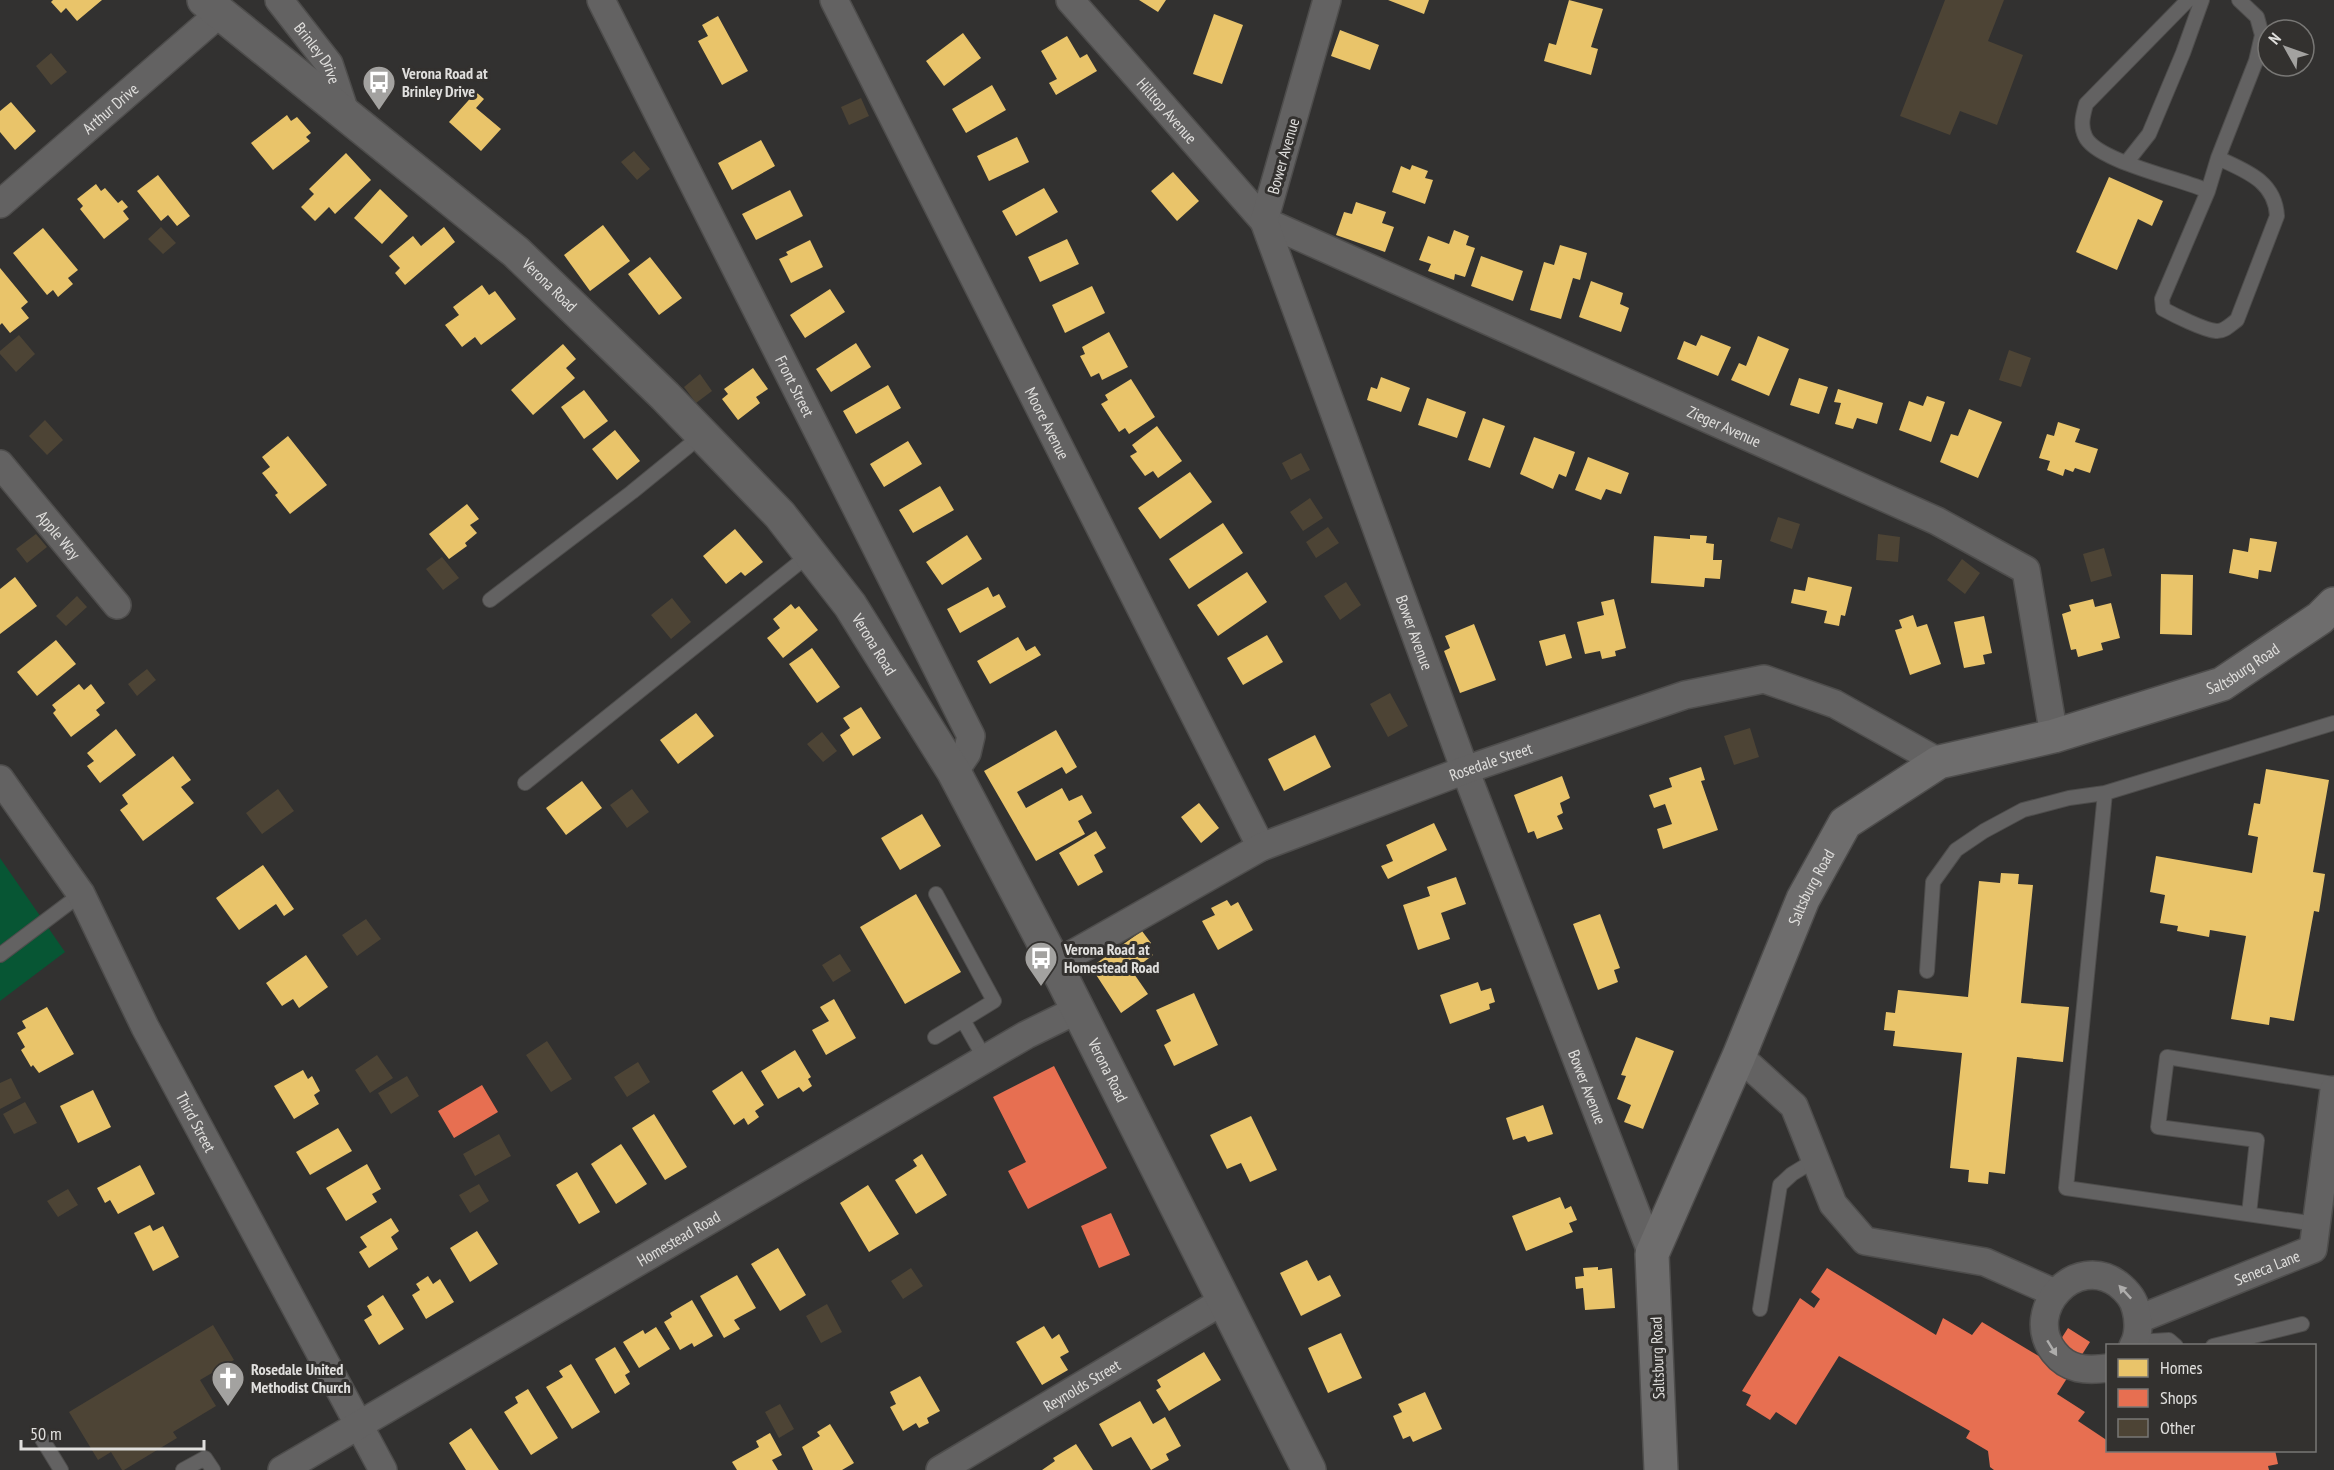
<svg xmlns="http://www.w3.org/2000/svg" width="2334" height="1470" viewBox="0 0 2334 1470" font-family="'PT Sans Narrow',sans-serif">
<rect width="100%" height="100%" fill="#323130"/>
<path fill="#075634" d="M0 858 65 952 0 1001Z"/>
<path fill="#e9c46a" d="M53 0H102L77 21 66 8 61 13 51 2Z
M1139 0H1166L1158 12Z
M1388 0H1429L1424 14Z
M1569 0 1603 9 1591 47 1598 49 1591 75 1544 61 1549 43 1556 45Z
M1214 14 1243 25 1222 84 1193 74Z
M718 16 748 71 722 85 698 41 708 36 702 25Z
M1340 30 1379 45 1370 70 1331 56Z
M963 33 981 58 944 86 926 61Z
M1067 36 1080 58 1087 54 1097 71 1056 95 1049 83 1057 79 1041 51Z
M992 85 1006 110 966 133 952 109Z
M476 92 484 99 476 108 501 129 481 151 449 122Z
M11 102 36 131 15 150 0 132V111Z
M287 115 291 121 297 117 311 133 306 137 310 141 273 170 251 143Z
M1017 137 1029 162 989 181 977 156Z
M761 140 775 166 732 190 718 163Z
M346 153 371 180 335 214 329 207 315 221 301 207 314 194 309 189Z
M1412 165 1428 171 1425 178 1433 180 1425 204 1392 192 1401 166 1410 170Z
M1173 172 1199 201 1177 221 1151 191Z
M158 175 190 216 177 226 168 215 161 221 137 191Z
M2109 177 2163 201 2152 226 2138 219 2117 270 2076 252Z
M96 184 101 191 105 188 118 203 122 200 128 207 123 211 129 219 104 239 80 209 83 206 77 199Z
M1044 188 1058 212 1016 236 1002 211Z
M380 189 408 216 382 244 354 218Z
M790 190 803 216 756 240 742 214Z
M1356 202 1386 212 1382 223 1394 227 1385 252 1336 235 1344 212 1352 214Z
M603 225 630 261 590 291 564 255Z
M444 227 455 242 405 285 395 273 400 268 389 256 413 236 421 246Z
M43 228 78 270 68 278 73 284 58 297 53 290 47 295 13 253Z
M1454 230 1469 236 1466 245 1475 248 1465 277 1455 274 1454 280 1428 271 1431 264 1419 260 1428 236 1449 244Z
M1067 239 1079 264 1040 282 1028 257Z
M810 240 823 267 791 283 779 259 788 255 786 252Z
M1560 245 1587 253 1580 280 1573 278 1561 319 1530 310 1544 262 1554 265Z
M1481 256 1523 271 1513 301 1471 286Z
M650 257 682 298 659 315 628 274Z
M0 268 28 302 21 308 29 318 10 333 2 323 0 325Z
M1591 281 1623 293 1620 304 1629 308 1621 332 1579 317Z
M482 285 489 295 495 291 516 319 481 345 475 337 462 347 445 325 459 315 453 307Z
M1092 286 1105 313 1065 333 1052 305Z
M830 289 845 312 805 338 790 315Z
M1109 332 1128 367 1102 380 1099 373 1091 377 1080 356 1085 354 1082 347Z
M1701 335 1731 347 1718 376 1677 359 1684 341 1696 346Z
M1758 336 1789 349 1769 396 1731 380 1739 363 1746 366Z
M856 343 871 367 831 392 816 369Z
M563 344 576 359 566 368 575 378 533 415 511 390Z
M753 368 768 389 756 397 760 403 738 420 722 399 728 394 724 389Z
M1381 377 1410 388 1401 412 1367 400 1371 387 1377 389Z
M1799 378 1828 387 1819 414 1790 405Z
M1131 379 1155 417 1129 434 1125 428 1119 432 1101 404 1108 400 1105 395Z
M888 385 901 408 856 434 843 411Z
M1838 389 1883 403 1877 424 1857 418 1853 429 1835 424 1841 403 1834 402Z
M584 390 608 421 584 439 561 407Z
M1927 396 1945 402 1931 442 1899 430 1909 401 1923 406Z
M1427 398 1466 412 1457 438 1418 425Z
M1969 409 2002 422 1978 478 1940 462 1951 434 1958 436Z
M1483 418 1505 426 1490 468 1468 460Z
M2058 422 2080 429 2075 442 2098 449 2090 473 2075 468 2073 472 2065 469 2063 476 2047 470 2050 461 2039 458 2047 434 2054 436Z
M1157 426 1182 461 1158 478 1153 471 1145 476 1130 456 1137 452 1132 445Z
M615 430 640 461 617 480 592 449Z
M288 436 327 485 290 514 275 495 278 493 262 473 270 467 262 457Z
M1534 437 1575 452 1566 477 1559 474 1553 489 1520 474Z
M908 441 922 464 884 487 870 464Z
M1588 457 1629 473 1621 494 1606 489 1601 500 1575 490Z
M1190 472 1212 502 1160 539 1138 508Z
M940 486 954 510 913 533 899 510Z
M467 504 479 519 470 525 477 533 465 543 467 546 449 559 429 534Z
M1223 523 1243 553 1189 589 1169 559Z
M735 529 763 562 745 576 741 572 726 584 703 556Z
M967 535 982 559 942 585 926 562Z
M1690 535 1707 536 1706 543 1714 544 1713 560H1722L1720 579 1705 578 1704 587 1651 583 1654 536 1690 539Z
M2250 538 2277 542 2271 572 2259 570 2258 579 2229 573 2233 549 2248 552Z
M1247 572 1267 602 1218 636 1197 605Z
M2161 574 2193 575 2192 635 2160 634Z
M15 577 37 606 0 634V589Z
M1808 577 1852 587 1845 616 1841 615 1839 626 1824 623 1827 611 1791 603 1794 589 1805 591Z
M988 587 993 597 999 594 1006 607 960 633 947 609Z
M1614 599 1626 648 1615 651 1616 656 1602 659 1600 651 1585 654 1577 622 1604 615 1601 602Z
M2093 599 2095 607 2111 603 2120 638 2101 643 2103 650 2078 657 2076 649 2071 650 2062 614 2071 611 2069 605Z
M791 604 795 609 799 606 818 630 783 658 767 638 780 628 773 619Z
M1913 615 1917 627 1927 624 1941 664 1910 675 1895 630 1902 628 1899 620Z
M1984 616 1992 653 1983 655 1985 664 1964 668 1954 622Z
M1474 624 1496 680 1460 693 1444 651 1450 648 1445 636Z
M1565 634 1572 658 1546 666 1539 641Z
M1267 635 1283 662 1243 685 1227 658Z
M1018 637 1026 651 1035 646 1041 655 990 684 977 661Z
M56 640 76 664 37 696 17 672Z
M812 648 840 687 817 703 789 664Z
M79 684 84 690 91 684 105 703 96 710 100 715 71 737 53 713 56 710 52 705Z
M861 707 881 738 853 756 840 735 850 728 843 718Z
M696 713 714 736 678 764 660 740Z
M116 729 136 755 100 783 87 766 94 761 87 753Z
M1056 730 1077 767 1066 774 1062 767 1017 792 1026 808 1062 788 1069 801 1082 795 1092 813 1078 821 1085 834 1036 861 984 771Z
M1315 735 1331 767 1284 791 1268 759Z
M173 756 191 780 181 787 194 803 143 841 120 810 128 804 122 795Z
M1701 767 1705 780 1701 781 1718 830 1663 849 1657 829 1672 824 1665 804 1654 808 1649 795 1672 787 1669 778Z
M2266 769 2329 780 2313 872 2325 874 2319 912 2314 911 2294 1021 2270 1017 2269 1025 2231 1019 2246 936 2210 930 2209 937 2177 931 2178 926 2160 923 2165 895 2150 892 2156 856 2252 873 2258 837 2248 835 2254 803 2260 804Z
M1562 776 1570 798 1560 803 1563 813 1557 816 1563 829 1537 839 1534 831 1528 833 1514 795Z
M582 781 602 808 566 835 546 808Z
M1199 803 1219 828 1201 843 1181 817Z
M922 814 941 846 900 870 881 838Z
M1434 823 1447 850 1388 879 1381 866 1393 861 1386 845Z
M1096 831 1106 848 1094 855 1103 872 1078 886 1059 853Z
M263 865 294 909 284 916 276 904 239 930 216 898Z
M2001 873 2019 874 2018 884 2033 885 2021 1003 2069 1007 2063 1062 2017 1057 2005 1174 1989 1172 1988 1184 1968 1182 1969 1170 1950 1168 1962 1053 1893 1046 1895 1031 1884 1030 1886 1012 1895 1013 1898 990 1968 997 1979 881 2000 883Z
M1456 877 1466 904 1441 913 1450 939 1418 950 1403 905 1430 896 1427 887Z
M916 894 961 972 905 1004 860 927Z
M1227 900 1231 906 1238 902 1253 930 1218 950 1202 921 1215 915 1211 908Z
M1600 914 1620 968 1614 970 1618 982 1598 990 1573 924Z
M1142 931 1151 943 1146 947 1153 955 1132 971 1148 994 1121 1013 1091 967Z
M306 955 328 987 299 1008 293 999 282 1006 266 983Z
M1478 982 1481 991 1491 988 1495 1002 1489 1004 1490 1009 1450 1024 1440 995Z
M1194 993 1218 1045 1174 1066 1164 1045 1171 1041 1156 1010Z
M834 999 856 1038 826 1055 812 1030 829 1021 820 1007Z
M47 1007 74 1054 39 1073 33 1065 31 1067 21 1050 25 1047 17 1033 26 1028 22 1021Z
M1636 1037 1674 1051 1643 1129 1624 1122 1631 1105 1617 1099 1626 1076 1621 1075Z
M795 1050 811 1077 808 1079 812 1086 803 1092 799 1087 778 1099 761 1071Z
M303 1070 308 1079 312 1076 320 1091 314 1095 319 1104 294 1119 274 1086Z
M742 1071 764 1105 755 1111 759 1117 748 1125 744 1118 734 1125 712 1091Z
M93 1090 111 1127 78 1143 60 1106Z
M1543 1105 1553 1134 1528 1142 1525 1136 1513 1140 1506 1118Z
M654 1114 687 1167 665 1180 632 1128Z
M1251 1116 1277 1170 1250 1182 1241 1163 1227 1169 1210 1135Z
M338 1128 352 1151 310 1175 296 1152Z
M621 1144 647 1184 616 1204 591 1164Z
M922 1154 947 1195 916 1214 895 1180 917 1166 913 1160Z
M367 1164 381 1189 372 1194 377 1202 346 1221 326 1188Z
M140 1165 155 1194 118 1214 110 1200 105 1203 97 1188Z
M577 1172 600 1212 579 1224 556 1185Z
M868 1185 899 1234 869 1252 840 1203Z
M1560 1197 1565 1209 1571 1206 1577 1220 1569 1223 1573 1232 1526 1251 1512 1216Z
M391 1218 399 1231 391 1237 398 1249 369 1268 359 1252 367 1247 360 1237Z
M150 1225 153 1231 163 1226 179 1257 153 1271 134 1233Z
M477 1231 498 1264 470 1282 450 1248Z
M778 1248 806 1295 780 1311 751 1264Z
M1307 1260 1318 1281 1330 1275 1341 1296 1301 1316 1280 1273Z
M1598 1267V1270L1612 1268 1615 1308 1585 1310 1583 1288 1576 1289 1575 1277 1584 1276 1583 1268Z
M737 1275 756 1308 734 1320 740 1329 724 1338 700 1296Z
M428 1276 433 1284 440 1279 454 1302 426 1319 412 1295 420 1290 416 1284Z
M383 1295 404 1329 379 1345 364 1320 372 1315 367 1306Z
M692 1300 713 1336 694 1347 692 1343 680 1350 664 1322 672 1317 670 1313Z
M1044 1326 1052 1339 1059 1334 1069 1352 1060 1357 1068 1370 1042 1385 1016 1342Z
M656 1327 670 1349 639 1368 623 1342 643 1330 645 1334Z
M1341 1333 1362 1378 1328 1393 1308 1348Z
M615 1347 630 1372 625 1375 630 1384 615 1394 595 1359Z
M1204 1352 1221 1380 1169 1411 1156 1390 1161 1387 1157 1380Z
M571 1364 600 1412 572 1429 546 1387 563 1377 559 1371Z
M920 1376 940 1411 927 1418 929 1423 919 1428 916 1423 903 1431 890 1407 896 1404 890 1392Z
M528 1389 558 1438 531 1455 504 1412 518 1403 515 1397Z
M1425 1392 1442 1429 1413 1442 1410 1436 1403 1439 1393 1416 1402 1412 1398 1404Z
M1140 1401 1153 1424 1165 1417 1181 1446 1166 1454 1169 1460 1151 1470 1131 1437 1112 1447 1099 1424Z
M830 1424 854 1463 842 1470H813L802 1447 820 1436 817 1432Z
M471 1428 499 1470H466L449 1443Z
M770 1433 782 1455 772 1460 778 1470H737L732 1462 759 1447 756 1441Z
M1076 1444 1093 1470H1042L1055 1461 1053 1458Z"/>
<path fill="#e76f51" d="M1054 1066 1107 1168 1028 1209 1008 1171 1026 1162 993 1097Z
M482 1085 498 1112 454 1138 438 1111Z
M1111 1213 1130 1255 1099 1268 1081 1226Z
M1827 1268 1936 1335 1943 1318 1972 1335 1982 1322 2047 1361 2068 1328 2090 1342 2057 1394 2085 1412 2078 1421 2108 1441V1450H2275L2278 1464 2268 1466 2269 1470H1994L1990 1467 1988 1451 1966 1438 1970 1431 1839 1356 1796 1425 1776 1412 1770 1420 1746 1405 1751 1395 1742 1391 1800 1298 1814 1308 1820 1299 1811 1292Z"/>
<path fill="#4d4435" d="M1945 0H2004L1988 41 2023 55 1997 125 1960 111 1950 135 1900 116Z
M51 53 67 72 51 85 36 66Z
M861 98 869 116 849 125 841 107Z
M634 151 650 169 637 180 621 162Z
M161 227 176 243 163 254 148 239Z
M19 335 35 354 16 372 0 354V351Z
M2009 350 2031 358 2021 387 1999 380Z
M700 374 712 391 696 403 684 387Z
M45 420 63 440 47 455 29 436Z
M1301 453 1310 470 1291 480 1282 463Z
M1310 498 1323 518 1303 531 1290 512Z
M1778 517 1800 524 1792 549 1770 541Z
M1328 527 1339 543 1316 558 1306 542Z
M36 534 47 547 27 563 16 549Z
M1878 534 1900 537 1898 562 1876 560Z
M2104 548 2112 576 2091 582 2083 554Z
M442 557 459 578 443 590 426 569Z
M1962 559 1980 573 1965 594 1947 580Z
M1346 582 1361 605 1340 620 1324 596Z
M77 596 87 607 66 626 56 616Z
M672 598 691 622 671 639 651 615Z
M147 669 156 680 137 696 128 684Z
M1390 693 1408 726 1388 737 1370 704Z
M1750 728 1759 757 1734 765 1724 736Z
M822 732 837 751 823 762 807 744Z
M278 789 294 811 262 834 246 813Z
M632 789 649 812 627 828 610 805Z
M366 919 381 939 357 956 342 935Z
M840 954 851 971 833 982 822 965Z
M547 1041 572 1079 551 1092 526 1055Z
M377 1055 393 1078 370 1093 355 1070Z
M638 1062 650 1082 627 1097 614 1077Z
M407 1076 419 1096 391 1114 378 1093Z
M11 1078 21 1098 0 1109V1083Z
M25 1102 37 1123 14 1134 3 1114Z
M499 1134 511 1156 475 1176 463 1154Z
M479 1184 489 1201 470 1213 459 1195Z
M68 1189 78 1205 58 1217 47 1201Z
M911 1268 923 1286 903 1299 891 1281Z
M827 1304 842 1332 821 1343 806 1316Z
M213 1325 234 1360 200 1380 216 1406 173 1432 177 1438 124 1470H122L111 1452 98 1460 69 1412Z
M780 1404 794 1429 779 1438 765 1412Z"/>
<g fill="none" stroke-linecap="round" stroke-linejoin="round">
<defs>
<path id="service" d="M2188 0 2086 104C2083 115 2080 125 2085 136 2095 161 2182 179 2208 191L2218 158 2256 61 2262 35 2257 17 2239 0
M2126 163 2149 134 2183 53 2202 0
M2208 191 2162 299 2163 309C2174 315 2204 330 2216 331 2224 332 2231 324 2237 320L2277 216C2275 181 2246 171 2218 158
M490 600 632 492 702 435
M525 783 810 554
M936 894 994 1001 963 1020 985 1059
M0 955 81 894
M1927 971 1933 882 1956 850 1984 831 2023 810 2069 798 2105 793
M935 1037 963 1020
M2249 1214 2257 1140 2158 1127 2167 1057 2334 1084
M2316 1224 2066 1188 2105 793 2334 723
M1760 1309 1780 1185 1792 1174 1815 1160
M2135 1342 2169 1340 2176 1346
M2213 1346 2302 1324
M42 1439 61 1470
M183 1470 205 1458 213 1470"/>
<g id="minor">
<path id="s1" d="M279 0 329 64 345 112"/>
<path id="s2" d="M601 0 971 736 967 753 954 772"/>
<path id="s3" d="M834 0 1261 847"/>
<path id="s4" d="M1070 0 1264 221 1937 521 2026 570 2054 736"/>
<path id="s5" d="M1327 0 1264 221 1465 770 1652 1254"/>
<path id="s6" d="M0 204 220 13"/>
<path id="s7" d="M0 464 117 605"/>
<path id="s8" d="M0 779 81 894 145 1027 383 1470"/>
<path id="s9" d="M1055 964 1261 847 1465 770 1685 695 1764 679 1835 704 1939 762"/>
<path d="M1739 1056 1794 1106 1833 1204 1865 1241 1985 1262 2055 1293"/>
<path id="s10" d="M2139 1319 2313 1249 2334 1090"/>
<path d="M2108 1368C2086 1371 2068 1370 2054 1352 2022 1310 2076 1253 2118 1284 2127 1291 2134 1299 2136 1310 2139 1321 2139 1336 2133 1346"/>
<path id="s11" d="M282 1470 1026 1035 1077 1010"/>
<path id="s12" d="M940 1470 1223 1301"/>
</g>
<g id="tertiary">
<path id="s13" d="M204 0 516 252 665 396 780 515 850 605 954 772 1055 964 1309 1470"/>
</g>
<g id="secondary">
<path id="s14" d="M1661 1470 1652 1254 1739 1056 1803 899 1845 823 1939 762 2054 736 2222 684 2320 618 2334 604"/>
</g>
</defs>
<use href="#service" stroke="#4e4d4c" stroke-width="16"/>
<use href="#minor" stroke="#4e4d4c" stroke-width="30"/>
<use href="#tertiary" stroke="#4e4d4c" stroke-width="36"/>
<use href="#secondary" stroke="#4e4d4c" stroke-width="36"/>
<use href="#service" stroke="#636262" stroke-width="14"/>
<use href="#minor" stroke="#636262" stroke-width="27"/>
<use href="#tertiary" stroke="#636262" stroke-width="33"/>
<use href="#secondary" stroke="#6e6d6d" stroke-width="33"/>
</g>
<defs><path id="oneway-solid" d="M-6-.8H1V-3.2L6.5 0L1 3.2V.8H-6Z" transform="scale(1.5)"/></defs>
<g fill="#aeadac">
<use href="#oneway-solid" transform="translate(2125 1292) rotate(-133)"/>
<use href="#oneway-solid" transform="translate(2052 1348) rotate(58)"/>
</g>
<defs>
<symbol id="bus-pin" viewBox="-11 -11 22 30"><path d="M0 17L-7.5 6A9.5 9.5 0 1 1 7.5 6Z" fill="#a3a2a0" stroke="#33312f"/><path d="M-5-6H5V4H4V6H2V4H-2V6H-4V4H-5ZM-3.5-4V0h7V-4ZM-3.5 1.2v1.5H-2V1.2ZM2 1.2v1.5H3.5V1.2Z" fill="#fff"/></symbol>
<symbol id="church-pin" viewBox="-11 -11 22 30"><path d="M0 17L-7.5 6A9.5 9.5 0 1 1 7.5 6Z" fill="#a3a2a0" stroke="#33312f"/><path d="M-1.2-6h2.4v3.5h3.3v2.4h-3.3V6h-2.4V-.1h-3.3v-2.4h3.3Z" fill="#fff"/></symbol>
</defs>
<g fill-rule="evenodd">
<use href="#bus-pin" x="360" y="63" width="38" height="52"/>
<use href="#bus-pin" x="1022" y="939" width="38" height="52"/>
<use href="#church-pin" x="209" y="1359" width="38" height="52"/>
</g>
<g text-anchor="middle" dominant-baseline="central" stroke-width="6" stroke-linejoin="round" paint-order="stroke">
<g font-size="16" fill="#e0dfdd" stroke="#33312f">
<text stroke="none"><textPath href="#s1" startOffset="66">Brinley Drive</textPath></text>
<text stroke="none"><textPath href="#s6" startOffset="146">Arthur Drive</textPath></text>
<text stroke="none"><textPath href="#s4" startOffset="147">Hilltop Avenue</textPath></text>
<text transform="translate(1283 156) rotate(-74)">Bower Avenue</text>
<text stroke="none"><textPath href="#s13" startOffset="448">Verona Road</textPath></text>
<text stroke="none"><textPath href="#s2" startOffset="432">Front Street</textPath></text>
<text stroke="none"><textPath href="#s3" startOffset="474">Moore Avenue</textPath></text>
<text stroke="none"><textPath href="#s4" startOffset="798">Zieger Avenue</textPath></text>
<text stroke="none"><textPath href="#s7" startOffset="92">Apple Way</textPath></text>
<text stroke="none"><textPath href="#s5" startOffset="668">Bower Avenue</textPath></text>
<text stroke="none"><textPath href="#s13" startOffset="934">Verona Road</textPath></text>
<text stroke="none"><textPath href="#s14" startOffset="1120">Saltsburg Road</textPath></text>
<text stroke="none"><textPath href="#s9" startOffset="482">Rosedale Street</textPath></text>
<text stroke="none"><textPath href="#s14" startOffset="616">Saltsburg Road</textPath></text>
<text stroke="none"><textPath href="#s13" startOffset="1420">Verona Road</textPath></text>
<text stroke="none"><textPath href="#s5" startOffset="1154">Bower Avenue</textPath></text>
<text stroke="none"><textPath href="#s8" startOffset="396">Third Street</textPath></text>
<text stroke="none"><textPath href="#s11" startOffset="459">Homestead Road</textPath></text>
<text stroke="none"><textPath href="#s10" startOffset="138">Seneca Lane</textPath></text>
<text transform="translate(1657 1358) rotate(-92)">Saltsburg Road</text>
<text stroke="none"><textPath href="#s12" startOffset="165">Reynolds Street</textPath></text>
</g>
<g font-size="16" font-weight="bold" fill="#e0dfdd" stroke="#33312f" text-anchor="start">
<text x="402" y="73">Verona Road at<tspan x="402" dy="18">Brinley Drive</tspan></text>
<text x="1064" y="949">Verona Road at<tspan x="1064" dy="18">Homestead Road</tspan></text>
<text x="251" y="1369">Rosedale United<tspan x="251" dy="18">Methodist Church</tspan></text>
</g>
</g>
<rect x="2106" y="1344" width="210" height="108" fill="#33312f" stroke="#787775" stroke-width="1.5"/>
<rect x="2118" y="1359" width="30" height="18" fill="#e9c46a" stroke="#787775" stroke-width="1.5"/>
<text x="2160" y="1374" font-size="18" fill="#e0dfdd">Homes</text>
<rect x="2118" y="1389" width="30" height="18" fill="#e76f51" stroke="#787775" stroke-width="1.5"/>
<text x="2160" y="1404" font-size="18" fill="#e0dfdd">Shops</text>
<rect x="2118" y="1419" width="30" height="18" fill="#4d4435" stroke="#787775" stroke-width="1.5"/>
<text x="2160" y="1434" font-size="18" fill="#e0dfdd">Other</text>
<g transform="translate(2286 48) rotate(310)"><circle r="28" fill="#33312f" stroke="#787775" stroke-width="1.5"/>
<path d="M0-4.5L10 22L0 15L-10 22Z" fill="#a3a2a0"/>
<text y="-9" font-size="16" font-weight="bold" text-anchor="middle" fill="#e0dfdd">N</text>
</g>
<path d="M21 1440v9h183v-9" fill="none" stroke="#e0dfdd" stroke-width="3"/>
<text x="30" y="1440" font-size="18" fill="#e0dfdd" stroke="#33312f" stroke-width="4.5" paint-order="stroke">50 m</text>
</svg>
